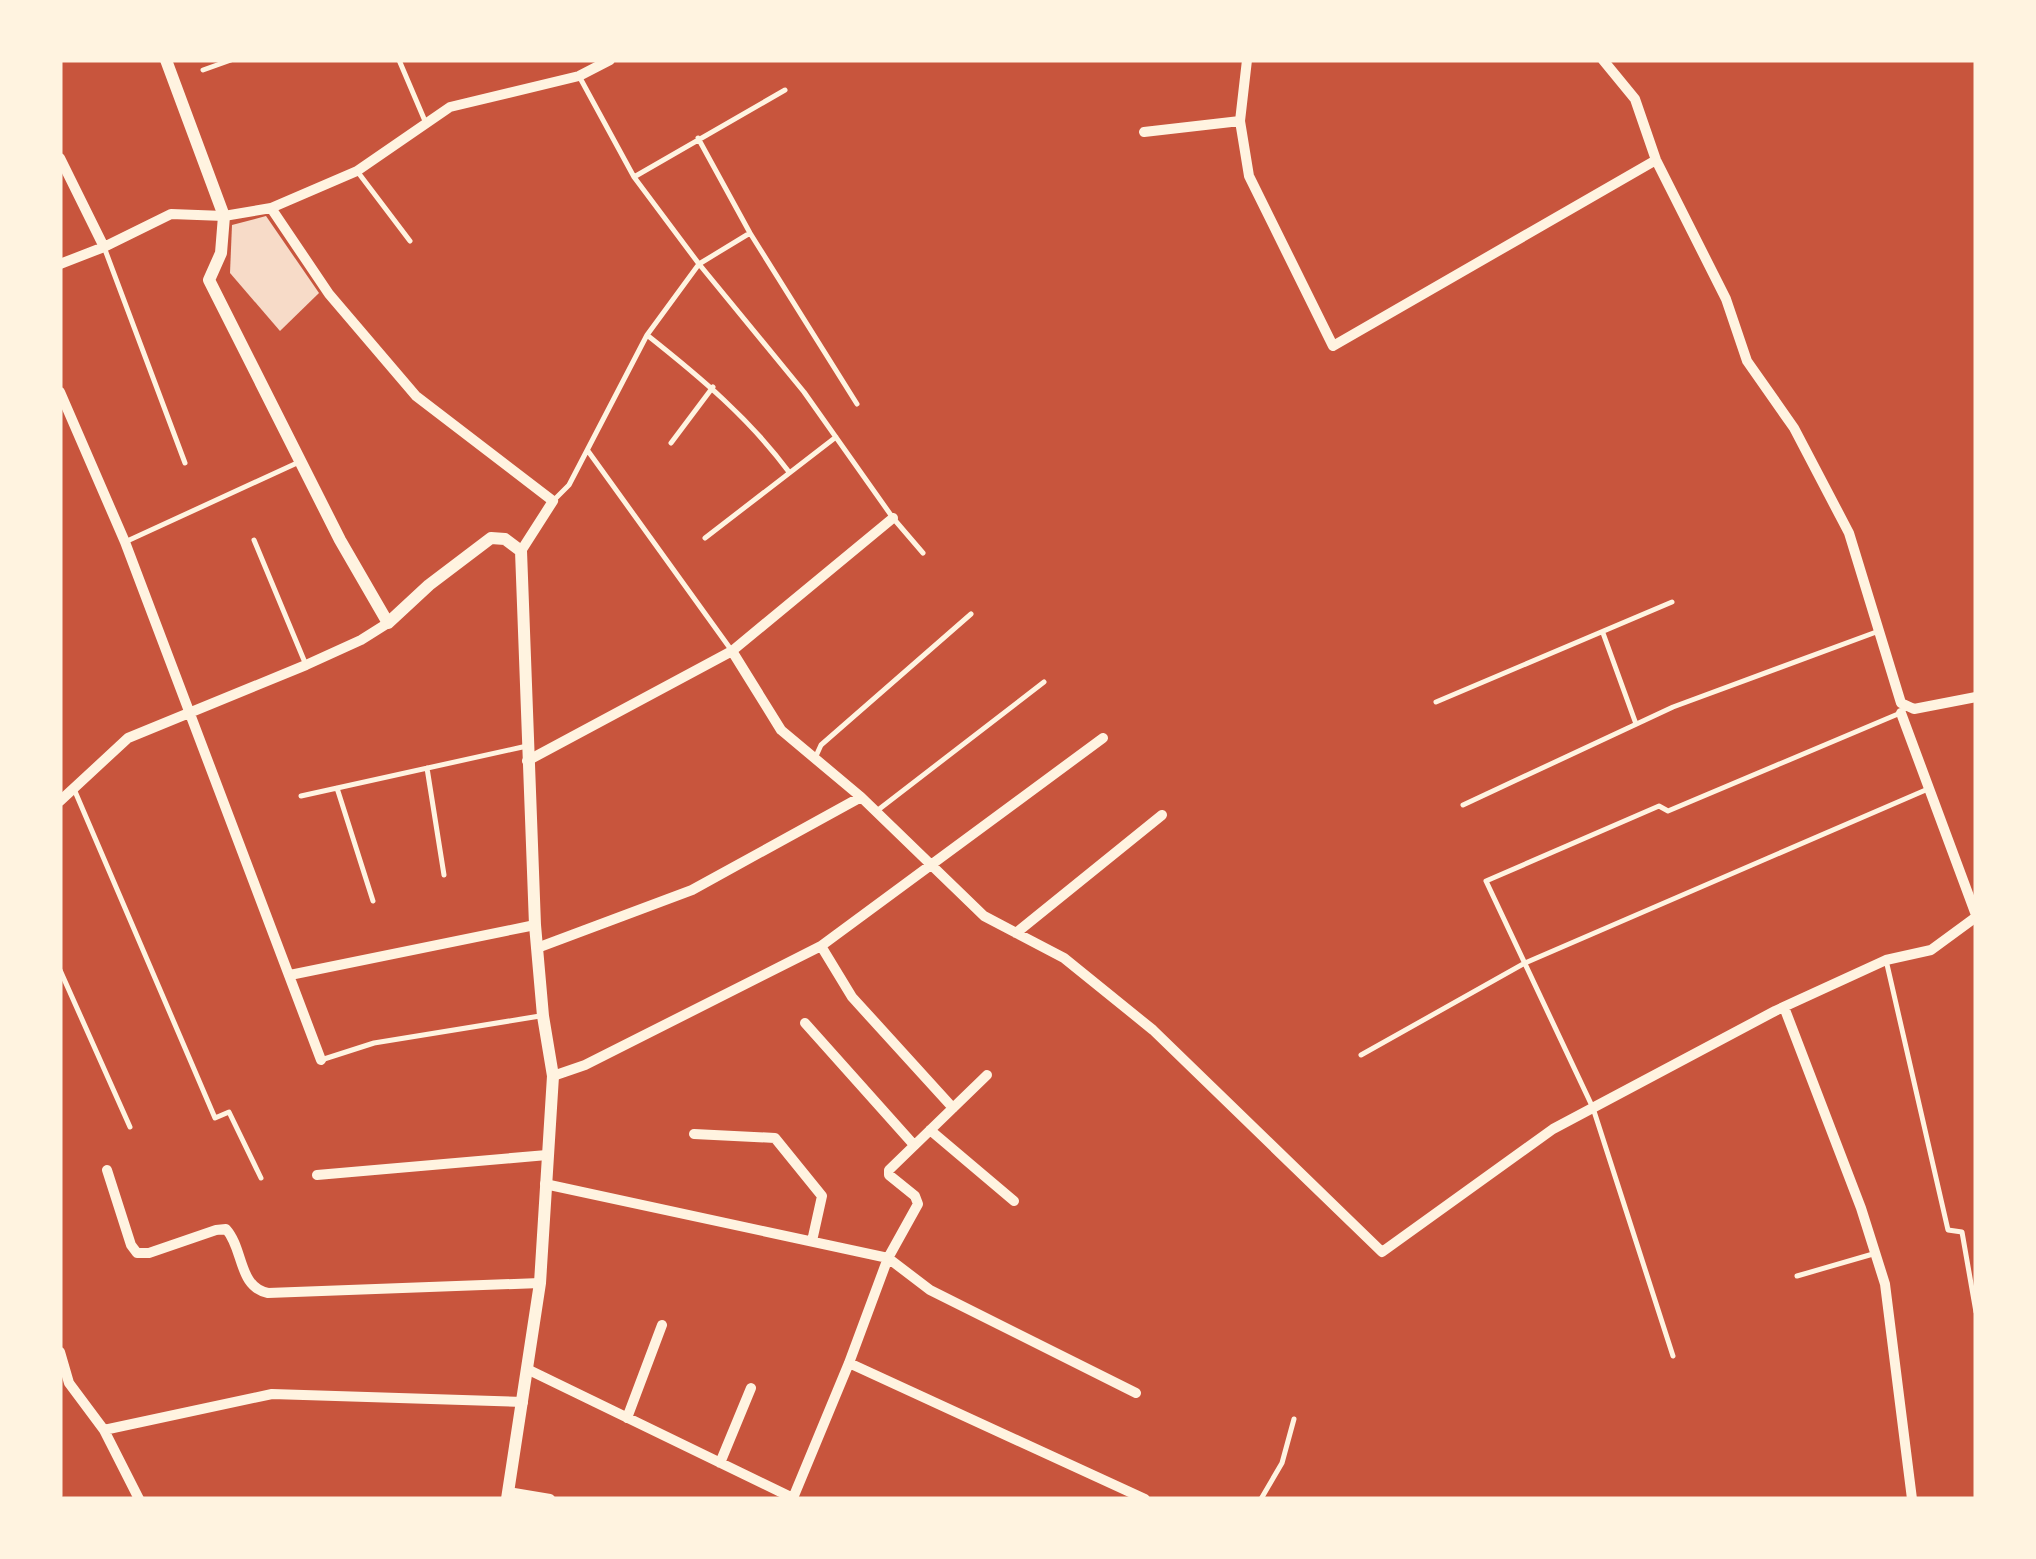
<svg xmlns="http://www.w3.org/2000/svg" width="2036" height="1559" viewBox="0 0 2036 1559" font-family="'Exo 2',sans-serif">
<rect width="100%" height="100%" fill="#c8553d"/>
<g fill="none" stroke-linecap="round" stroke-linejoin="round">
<path stroke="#8f3625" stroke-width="5" d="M60 1497 62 1499"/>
</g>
<path fill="#f7dbc8" d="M266 216 319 293 280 331 230 273 232 225Z"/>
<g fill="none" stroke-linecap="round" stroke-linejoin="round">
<path stroke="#fff3e0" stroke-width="5" d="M399 60 425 121
M203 70 231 60
M579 76 634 177 699 264 804 392 893 518 923 553
M698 138 750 233 857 404
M357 171 410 241
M634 177 785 90
M104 247 185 463
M647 335C700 377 749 418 789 472
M671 443 713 387
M588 451 732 651
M555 499 569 485 647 335 699 264 750 233
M705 538 836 437
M254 540 306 665
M125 542 297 463
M1603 633 1636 724
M1436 702 1672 602
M816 756 821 745 971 614
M427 768 444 875
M337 788 373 901
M74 789 215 1118 229 1112 261 1178
M301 796 527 746
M1463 805 1673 707 1879 631
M878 810 1044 682
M1886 960 1948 1230 1962 1232 1976 1312
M60 970 130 1127
M1361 1055 1525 963 1928 789
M321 1060 374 1043 540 1016
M1797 1276 1873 1254
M1673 1356 1593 1108 1486 881 1659 806 1668 811 1898 714
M1261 1499 1282 1463 1294 1419"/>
<path stroke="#fff3e0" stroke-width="10" d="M1247 60 1240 121 1249 176 1333 346 1656 160
M1603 60 1635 99 1656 160 1726 299 1747 361 1794 428 1849 533 1901 703 1914 709 1976 697
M1144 132 1240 121
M60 158 104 247
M271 208 357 171 450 107 579 76 610 60
M60 264 104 247 171 214 224 216 271 208 329 294 416 396 553 501 521 551
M60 392 125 542 321 1060
M732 651 781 730 861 797 984 916 1064 958 1153 1030 1382 1252 1553 1129 1775 1011 1886 960 1931 950 1976 917
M1901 713 1976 915
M527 761 732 651 893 518
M60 801 128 738 306 665 361 640 388 623
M1016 933 1162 815
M821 946 852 997 953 1108
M537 948 692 890 861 797
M290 975 535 925
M1784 1007 1861 1208 1885 1284 1912 1499
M805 1023 914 1145
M553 1076 585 1065 821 946 1103 738
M930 1130 1014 1201
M694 1134 775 1138 822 1196 812 1241
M107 1170 131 1245 137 1253H149L216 1230 226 1229C244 1249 238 1287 268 1293L540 1283
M317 1175 547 1155
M545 1184 888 1258 930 1290 1136 1393
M60 1352 69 1383 104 1430 139 1499
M849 1363 1145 1499
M529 1370 795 1499
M627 1418 662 1325
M104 1430 272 1394 523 1402
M720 1463 751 1388
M508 1492 550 1499
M793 1498 849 1363 888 1258 918 1204 915 1196 889 1175V1170L987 1075"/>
<path stroke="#fff3e0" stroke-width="12" d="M166 60 224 216 221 253 209 280 340 540 388 623 429 585 491 538 505 539 521 551 535 925 543 1016 553 1076 540 1283 507 1499"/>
</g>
<rect width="2036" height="1559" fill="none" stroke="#fff3e0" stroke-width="125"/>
</svg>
